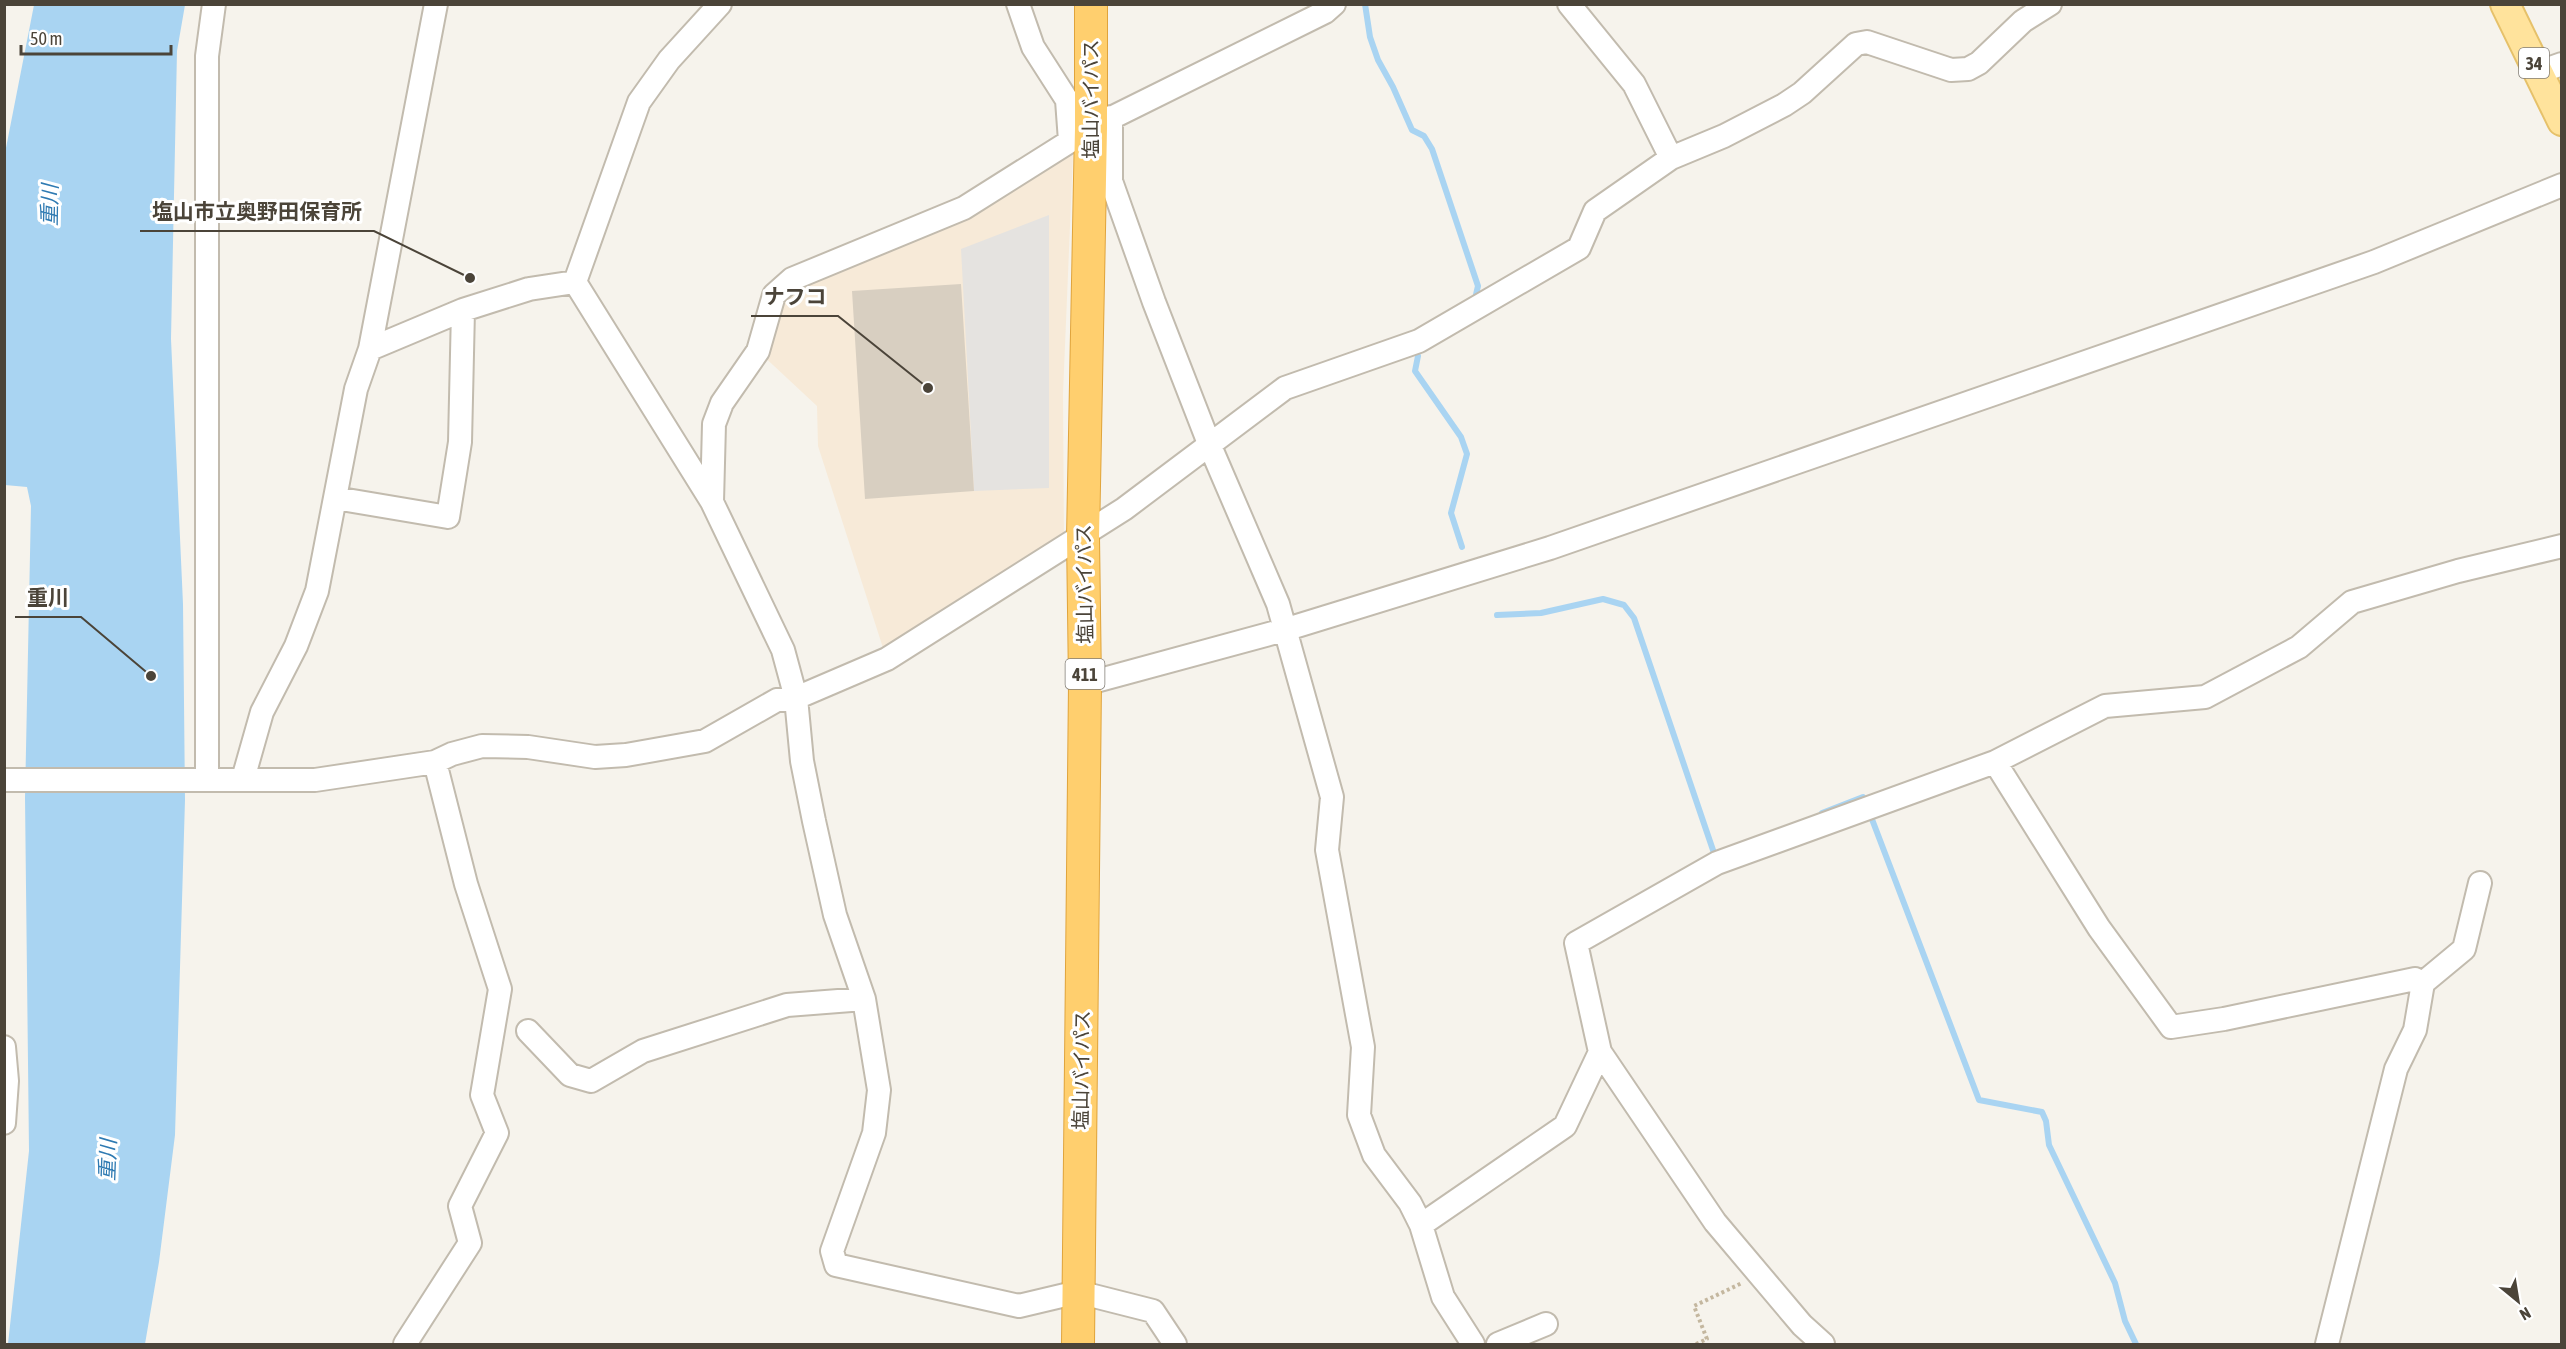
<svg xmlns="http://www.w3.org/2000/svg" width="2566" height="1349" viewBox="0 0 2566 1349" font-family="'Asap Condensed','Noto Sans JP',sans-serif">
<rect width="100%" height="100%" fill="#f6f3ec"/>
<path fill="#f7ead8" d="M1073 154 1063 394 1064 548 884 651 818 446 817 406 758 351 774 295 964 208Z"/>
<path fill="#e5e3e0" d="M1049 215V488L974 491 961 249Z"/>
<path fill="#a9d4f2" d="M34 5H185L177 51 171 339 183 604 185 800 175 1135 159 1262 145 1344H8L29 1151 25 798 31 506 27 487 5 485V153Z"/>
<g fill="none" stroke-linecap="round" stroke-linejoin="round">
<path stroke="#a9d4f2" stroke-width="6" d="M1365 4 1370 37 1378 60 1393 87 1412 130 1424 136 1432 149 1478 286 1475 299
M1418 356 1415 371 1461 437 1467 454 1451 513 1462 547
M1497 615 1541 613 1603 599 1624 605 1634 618 1715 856 1718 855
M1822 813 1863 797
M1870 814 1979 1100 2042 1112 2046 1121 2049 1145 2115 1283 2125 1321 2136 1344"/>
</g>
<path fill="#d8cfc1" d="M961 284 974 491 865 499 852 291Z"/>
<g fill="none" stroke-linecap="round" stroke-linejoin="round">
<defs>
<path id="minor" d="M1018 4 1033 47 1067 100 1070 141
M1569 4 1634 84 1671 158
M2539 72 2562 64
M1111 117V181L1154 302 1210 446 1278 604 1332 797 1327 850 1363 1047 1359 1115 1374 1155 1410 1203 1421 1225 1443 1297 1473 1344
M575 282 712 502 783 650 796 698 802 761 814 821 835 915 864 999 879 1090 874 1133 832 1251 836 1265 1019 1306 1078 1292 1153 1311 1175 1344
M575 282 639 102 669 60 720 4
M370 349 463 310 529 289 575 282
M335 498 448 517 460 442 463 310
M712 502 714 424 722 403 758 351 774 295 792 279 964 208 1091 128 1325 12 1334 4
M1085 684 1284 630 1550 548 2374 262 2562 185
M1995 762 2099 928 2171 1027 2224 1019 2415 979 2423 983 2415 1030 2396 1069 2327 1344
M243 779 262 712 296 646 317 591 356 389 370 349 436 4
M4 780H315L435 762 452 754 482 746 528 747 595 757 626 755 705 741 777 700 796 698 887 659 1124 509 1285 388 1419 341 1579 248 1595 211 1671 158 1724 136 1784 105 1802 93 1856 44 1867 42 1951 70 1968 69 1979 63 2023 21 2050 4
M207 780V56L214 4
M2423 983 2464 949 2480 883
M528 1031 570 1075 591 1081 643 1051 787 1005 864 999
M4 1047 7 1081 4 1123
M1421 1225 1565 1126 1600 1052
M405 1344 470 1243 460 1206 497 1133 482 1095 500 989 466 884 435 762
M1498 1344 1546 1324
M1823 1344 1802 1325 1715 1222 1600 1052 1576 943 1717 863 1995 762 2105 706 2205 697 2299 647 2352 602 2458 571 2562 546"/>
<path id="major" d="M2505 4 2562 121"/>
<path id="highway" d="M1078 1344 1085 684 1083 537 1091 128V4"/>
</defs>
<use href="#minor" stroke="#c2bbae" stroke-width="26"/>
<use href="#major" stroke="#e6c16a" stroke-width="32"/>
<use href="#highway" stroke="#e0a43c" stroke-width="34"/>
<path stroke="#c4b79f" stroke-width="4" stroke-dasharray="3 3" stroke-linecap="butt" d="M1696 1344 1707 1339 1694 1306 1742 1283"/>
<use href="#minor" stroke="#fff" stroke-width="22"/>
<use href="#major" stroke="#ffe39c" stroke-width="28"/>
<use href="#highway" stroke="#ffcf6e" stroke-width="32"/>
</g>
<g text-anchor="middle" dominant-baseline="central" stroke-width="6" stroke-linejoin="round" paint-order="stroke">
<g fill="#fff" stroke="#817c74" stroke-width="1.5">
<rect x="2519" y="48" width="30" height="30" rx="4.5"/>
<rect x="1065.5" y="659" width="39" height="30" rx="4.5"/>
</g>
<g font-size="18" font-weight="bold" fill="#4b4439">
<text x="2534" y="63">34</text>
<text x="1085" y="674">411</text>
</g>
<g font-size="20" fill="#4b4439" stroke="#fff">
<text transform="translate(1090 99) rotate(-90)">塩山バイパス</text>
<text transform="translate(1084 584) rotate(-91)">塩山バイパス</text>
<text transform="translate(1081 1070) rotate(-89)">塩山バイパス</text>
</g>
<g font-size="21" font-style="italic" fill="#2e7ab2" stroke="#fff">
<text transform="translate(49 205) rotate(-89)">重川</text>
<text transform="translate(107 1160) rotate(-88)">重川</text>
</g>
</g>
<path fill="none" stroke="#4b4439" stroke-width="2" d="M470 278L374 231H140M928 388L838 316H751M151 676L81 617H15"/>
<g fill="#4b4439" stroke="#fff" stroke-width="2">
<circle cx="470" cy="278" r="6"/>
<circle cx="928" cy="388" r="6"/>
<circle cx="151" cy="676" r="6"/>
</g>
<g font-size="21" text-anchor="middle" font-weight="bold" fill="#4b4439" stroke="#fff" stroke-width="6" stroke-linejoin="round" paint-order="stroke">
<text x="257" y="219">塩山市立奥野田保育所</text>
<text x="795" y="304">ナフコ</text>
<text x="48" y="605">重川</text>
</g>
<rect width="2566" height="1349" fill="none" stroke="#4b4439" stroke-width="12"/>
<g transform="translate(2518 1301) rotate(150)" stroke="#ffffff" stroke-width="4.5" paint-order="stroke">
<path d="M0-4.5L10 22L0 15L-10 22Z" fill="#4b4439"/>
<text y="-9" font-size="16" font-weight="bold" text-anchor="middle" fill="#4b4439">N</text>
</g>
<path d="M21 45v9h150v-9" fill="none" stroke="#4b4439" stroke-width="3"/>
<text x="30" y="45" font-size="18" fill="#4b4439" stroke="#ffffff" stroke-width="4.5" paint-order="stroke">50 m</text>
</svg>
